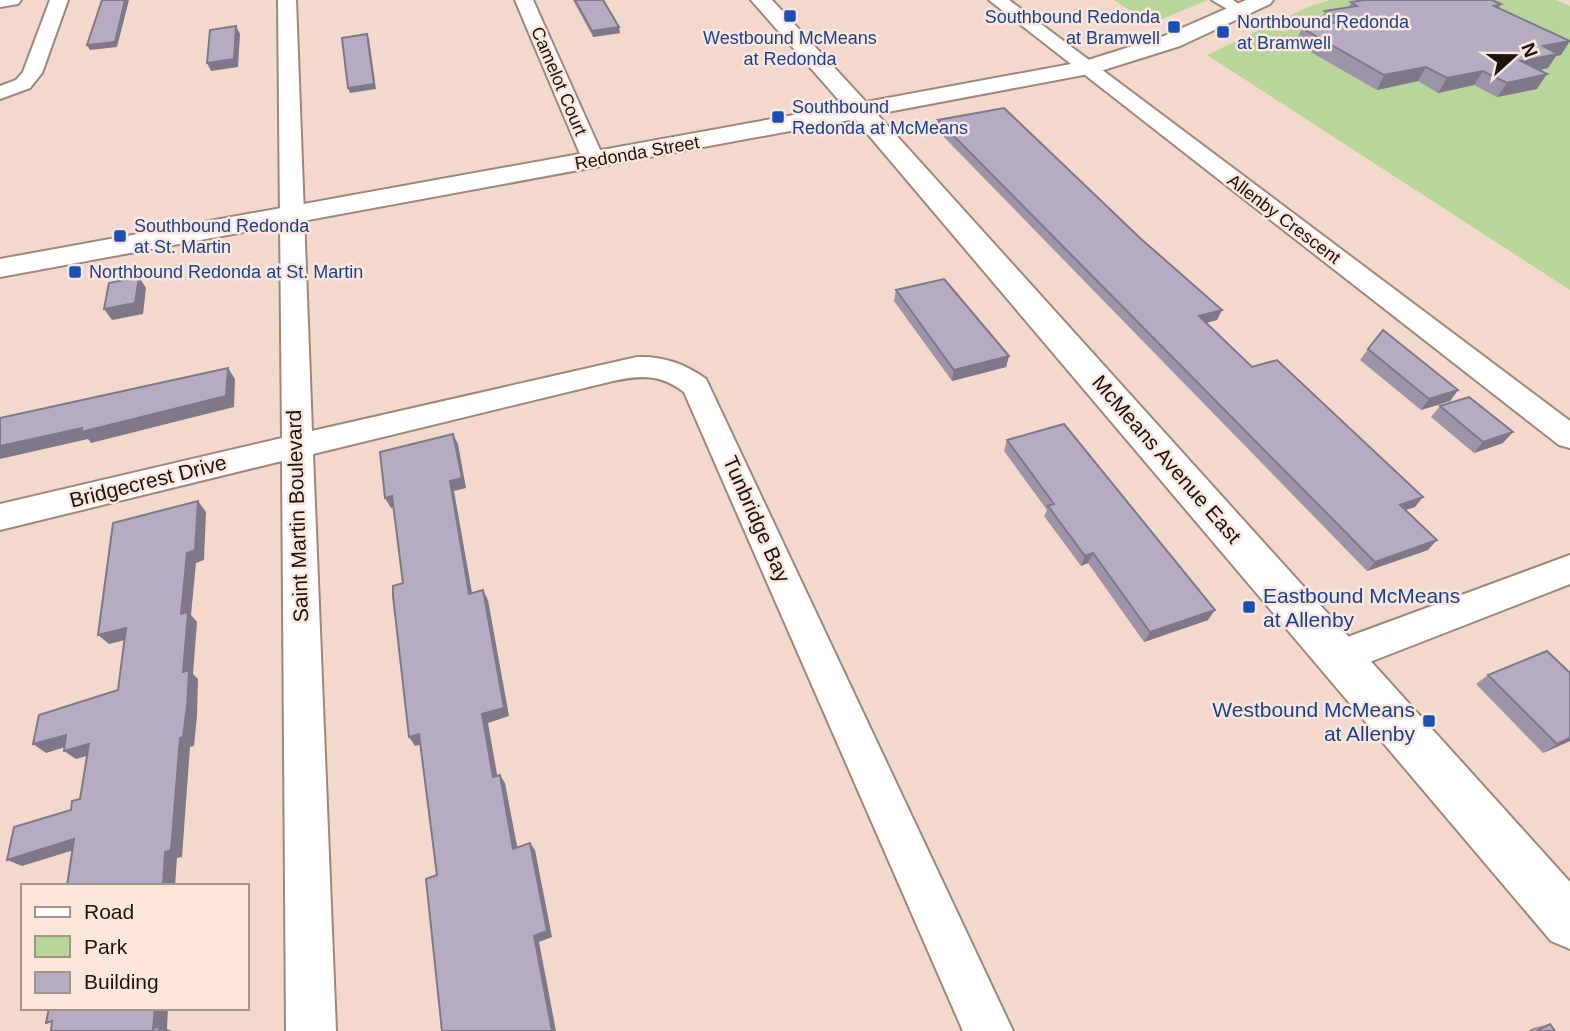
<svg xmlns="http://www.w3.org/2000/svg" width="1570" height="1031" viewBox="0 0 1570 1031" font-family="Arial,sans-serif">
<rect width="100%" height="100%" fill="#f3d9cb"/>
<path fill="#b8d59a" d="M1114 0H1208L1150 24Z
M1330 0H1556L1570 6V290L1207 55 1308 7Z"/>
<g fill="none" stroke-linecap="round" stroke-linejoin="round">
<defs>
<path id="street" d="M0 0H21L18 4 0 7Z
M50 0H68L42 73 30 88 0 99V86L16 80 23 72Z
M278 0H296L312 431 637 357C664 356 685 364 706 379L1013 1031H963L684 392C660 374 641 375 613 381L313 454 336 1031H286L282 461 0 530V504L282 438Z
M515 0H533L605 161 602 166H586L583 161Z
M989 0H1009L1570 421V448L1559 445Z
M1212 0H1233L1248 11 1239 16Z
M1570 555V584L1339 674 1326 669 1320 657 1326 645Z"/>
<path id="secondary" d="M751 0H772L866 102 1082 62 1164 36 1246 0H1273L1270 4 1180 46 1094 73 877 114 1570 882V949L1551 941 855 119 0 277V259L844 106Z"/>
</defs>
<use href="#street" stroke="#9f877a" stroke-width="4"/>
<use href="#secondary" stroke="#9f877a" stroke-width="4"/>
<use href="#street" fill="#fff" fill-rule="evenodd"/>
<use href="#secondary" fill="#fff" fill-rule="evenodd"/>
</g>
<path fill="#9c94a9" d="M573 0H603L620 33 593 37Z
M1351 2 1501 4 1499 8 1561 55 1556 56 1548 68 1539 70 1537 89 1497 97 1474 85 1438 93 1418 81 1377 90 1295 43 1302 28 1319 25 1325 11 1349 7Z
M938 120 1140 238 1222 310 1217 320 1206 323 1252 367 1415 507 1405 510 1428 550 1367 571 937 130Z
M896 290 1009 356 1006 367 952 381 894 301Z
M1368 349 1458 390 1450 401 1421 410 1360 360Z
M1440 406 1503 443 1474 453 1431 417Z
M1007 440 1208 620 1144 642 1088 563 1081 566 1044 516 1047 510 1004 451Z
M1488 675 1570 741 1543 753 1476 684Z
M1550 1024 1555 1031H1528L1533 1028Z"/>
<path fill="#7f7889" d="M125 0H129L117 47 90 50 87 45Z
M236 26 240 34 238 67 211 71 207 63Z
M619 27 620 33 593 37 592 31Z
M367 34 369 39 376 89 350 93 348 88Z
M1570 41 1561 55 1556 56 1548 68 1512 76 1521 61 1543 46Z
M1426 67 1418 81 1377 90 1384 75Z
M1483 71 1474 85 1438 93 1447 78Z
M1547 74 1537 89 1497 97 1507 83Z
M139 277 146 288 143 314 112 320 104 309Z
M1222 310 1217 320 1194 326 1199 316Z
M1009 356 1006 367 952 381 954 370Z
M228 368 235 379 234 407 91 443 88 439 0 459V446Z
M1458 390 1450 401 1421 410 1429 399Z
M1513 432 1503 443 1474 453 1483 442Z
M453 434 458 444 466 488 454 491 474 604 469 594 450 481Z
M392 496 398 506 391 508 385 498Z
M1423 497 1415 507 1392 514 1400 505Z
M198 501 206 512 204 560 196 563 191 615 197 622 193 674 198 679 197 716 194 746 190 747 182 857 177 858 175 886H163L165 852 183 672 181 614 187 553Z
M1437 540 1428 550 1367 571 1375 562Z
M1093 553 1088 563 1081 566 1085 556Z
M483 590 488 600 509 716 488 723 499 785 493 777 482 714Z
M1215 610 1208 620 1144 642 1150 632Z
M126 628 137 637 109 644 98 635Z
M419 734 426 743 415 746 409 737Z
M66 735 78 743 46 753 33 744Z
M1570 738V741L1543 753 1557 744Z
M89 744 101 752 76 759 64 751Z
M500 775 505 783 519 856 513 849Z
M74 839 87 846 22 866 7 860Z
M530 843 535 850 552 937 539 942 556 1031H552L534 936Z
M155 1008H168L167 1029 172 1031H159L153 1029Z"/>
<path fill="#b5acc4" stroke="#7f7889" stroke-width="2" d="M102 0H125L115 42 87 45Z
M575 0H603L619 27 592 31Z
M1365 0H1492L1501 4 1494 6 1570 41 1543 46 1558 54 1521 61 1547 74 1507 83 1483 71 1447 78 1426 67 1384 75 1302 28 1343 21 1325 11 1357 6 1351 2Z
M236 26 234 59 207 63 210 30Z
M367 34 374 84 348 88 342 38Z
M1004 108 1140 238 1222 310 1199 316 1252 367 1277 360 1423 497 1400 505 1437 540 1375 562 938 120Z
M139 277 135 303 104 309 109 283Z
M944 279 1009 356 954 370 896 290Z
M1383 330 1458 390 1429 399 1368 349Z
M228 368 226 396 81 432 82 428 0 446V418Z
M1469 397 1513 432 1483 442 1440 406Z
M1064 424 1215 610 1150 632 1093 553 1085 556 1048 506 1054 504 1007 440Z
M453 434 462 478 450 481 469 594 483 590 504 708 482 714 493 777 500 775 513 849 530 843 547 931 534 936 552 1031H442L426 879 437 875 419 734 409 737 393 596V586L403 583 392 496 385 498 380 452Z
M198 501 195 550 187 553 181 614 188 612 183 672 189 670 187 707 183 737 180 738 171 850 165 852 163 886H67L74 839 7 860 14 827 71 810 72 801 80 799 89 744 64 751 66 735 33 744 39 715 118 690 126 628 98 635 113 523Z
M1547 651 1570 673V738L1557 744 1488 675Z
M49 1008H155L153 1029 159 1026V1031H51L52 1021 46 1023Z
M1550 1024 1555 1031H1537Z"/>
<g fill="#1a4fb4" stroke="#fde7dc" stroke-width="2.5">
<rect x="783" y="9" width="14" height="14" rx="3.5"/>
<rect x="1167" y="20" width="14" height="14" rx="3.5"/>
<rect x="1216" y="25" width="14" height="14" rx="3.5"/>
<rect x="771" y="110" width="14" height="14" rx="3.5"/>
<rect x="113" y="229" width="14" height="14" rx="3.5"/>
<rect x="68" y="265" width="14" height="14" rx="3.5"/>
<rect x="1242" y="600" width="14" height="14" rx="3.5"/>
<rect x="1422" y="714" width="14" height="14" rx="3.5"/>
</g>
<g text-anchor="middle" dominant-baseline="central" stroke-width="5" stroke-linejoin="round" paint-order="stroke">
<g font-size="18" fill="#164399" stroke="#fde7dc" text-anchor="start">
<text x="1160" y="17" text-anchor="end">Southbound Redonda<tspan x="1160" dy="21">at Bramwell</tspan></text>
<text x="1237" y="22">Northbound Redonda<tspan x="1237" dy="21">at Bramwell</tspan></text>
<text x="790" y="38" text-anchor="middle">Westbound McMeans<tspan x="790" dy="21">at Redonda</tspan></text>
<text x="792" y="107">Southbound<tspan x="792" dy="21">Redonda at McMeans</tspan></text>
<text x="134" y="226">Southbound Redonda<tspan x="134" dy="21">at St. Martin</tspan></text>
<text x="89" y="272">Northbound Redonda at St. Martin</text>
</g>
<g font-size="18" fill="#1d1510" stroke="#fde7dc">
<text transform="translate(559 81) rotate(67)">Camelot Court</text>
<text transform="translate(637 153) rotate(-10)">Redonda Street</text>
<text transform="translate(1284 219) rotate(37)">Allenby Crescent</text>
</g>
<g font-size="21" fill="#1d1510" stroke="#fde7dc">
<text transform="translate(1167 459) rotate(49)">McMeans Avenue East</text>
<text transform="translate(148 481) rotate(-14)">Bridgecrest Drive</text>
<text transform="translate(297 516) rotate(-92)">Saint Martin Boulevard</text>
<text transform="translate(757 519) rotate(66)">Tunbridge Bay</text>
</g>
<g font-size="21" fill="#164399" stroke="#fde7dc" text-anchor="start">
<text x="1263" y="595">Eastbound McMeans<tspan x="1263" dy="24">at Allenby</tspan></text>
<text x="1415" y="709" text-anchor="end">Westbound McMeans<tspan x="1415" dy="24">at Allenby</tspan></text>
</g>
</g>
<rect x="21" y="884" width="228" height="126" fill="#fde7dc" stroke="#a3938a" stroke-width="2"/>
<rect x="35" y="907" width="35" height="10" fill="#ffffff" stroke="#a3938a" stroke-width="2"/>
<text x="84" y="919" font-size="21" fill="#1d1510">Road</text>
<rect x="35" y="936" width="35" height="21" fill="#b8d59a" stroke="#a3938a" stroke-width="2"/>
<text x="84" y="954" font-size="21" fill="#1d1510">Park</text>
<rect x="35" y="972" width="35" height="21" fill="#b5acc4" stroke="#a3938a" stroke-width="2"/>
<text x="84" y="989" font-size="21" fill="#1d1510">Building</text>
<g transform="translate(1514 56) rotate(69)" stroke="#fde7dc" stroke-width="5" paint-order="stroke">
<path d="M0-5L12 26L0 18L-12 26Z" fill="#1d1510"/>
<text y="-10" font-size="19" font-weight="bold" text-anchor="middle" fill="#1d1510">N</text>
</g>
</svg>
